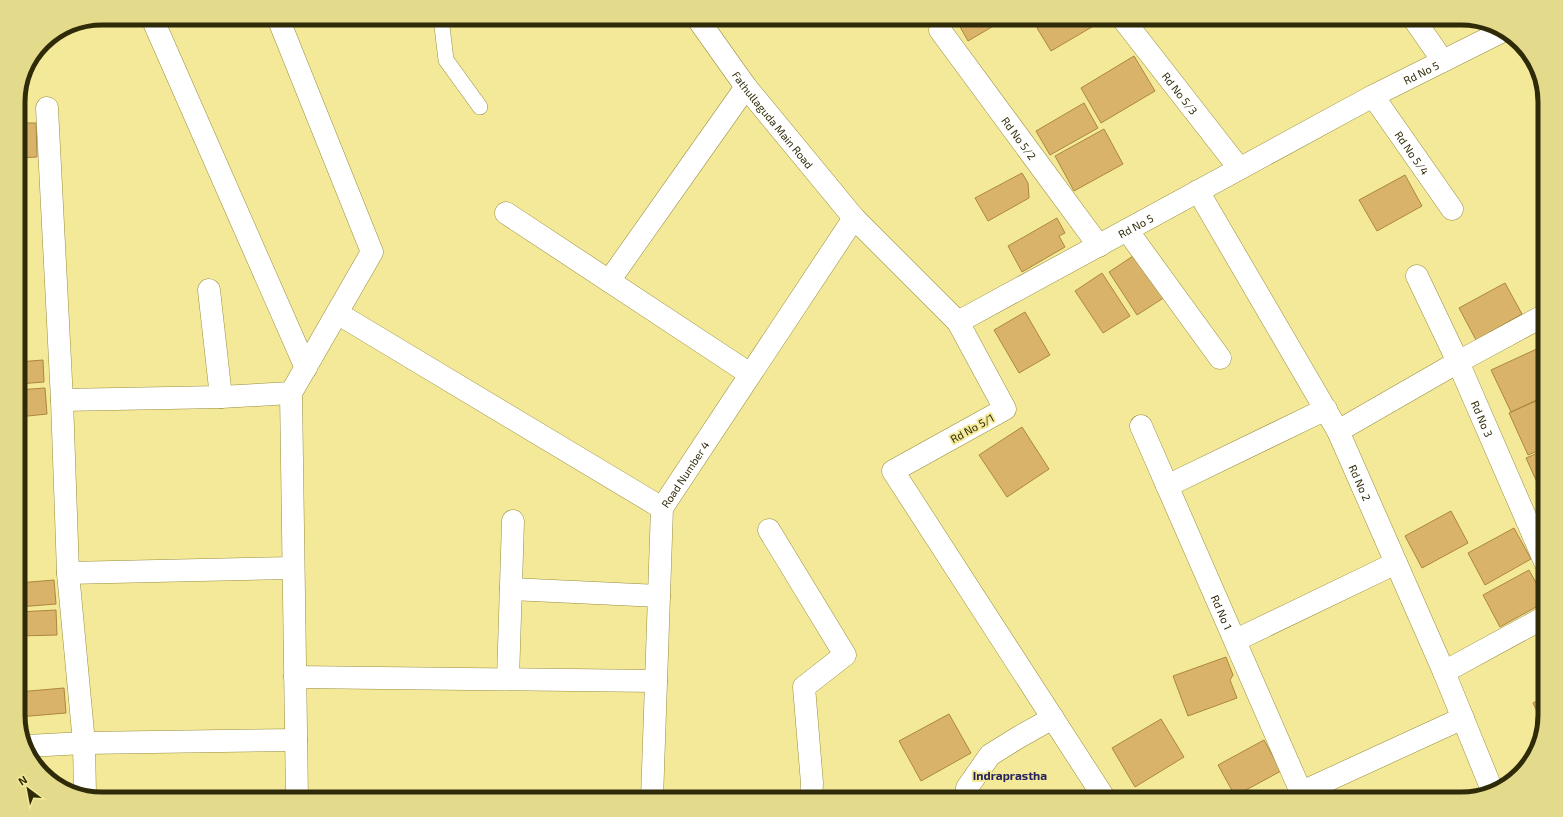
<svg xmlns="http://www.w3.org/2000/svg" width="1563" height="817" viewBox="0 0 1563 817" font-family="'Exo 2',sans-serif">
<rect width="100%" height="100%" fill="#f3e998"/>
<path fill="#dab36a" stroke="#ac873d" d="M955 18H1007L968 41Z
M1053 18H1100L1102 21 1051 51 1037 28Z
M1134 56 1155 91 1101 123 1081 88Z
M1084 103 1098 128 1050 155 1036 131Z
M18 123H36L37 157 18 158Z
M1104 129 1123 164 1074 191 1055 156Z
M1022 173 1028 183 1029 198 988 221 975 198Z
M1405 175 1422 206 1377 231 1359 200Z
M1057 218 1065 233 1059 236 1065 247 1022 272 1008 246Z
M1136 254 1165 297 1137 315 1109 272Z
M1102 273 1130 316 1103 333 1075 291Z
M1505 283 1522 314 1476 340 1459 308Z
M1025 312 1050 355 1019 373 994 330Z
M1541 347 1545 355V397L1511 412 1491 370Z
M43 360 44 382 18 384V362Z
M45 388 47 414 18 417V390Z
M1545 396V448L1528 455 1509 413Z
M1022 427 1049 469 1007 497 979 455Z
M1545 450V500L1526 458Z
M1451 511 1468 543 1422 568 1405 536Z
M1514 528 1531 559 1485 585 1468 553Z
M1529 570 1545 599V602L1500 627 1483 595Z
M54 580 56 604 18 607V583Z
M56 610 57 635 18 636V612Z
M1226 657 1233 675 1230 680 1237 698 1188 716 1173 676Z
M64 688 66 713 18 717V692Z
M1545 697V715L1543 724 1533 703Z
M949 714 971 753 921 781 899 741Z
M1161 719 1184 757 1135 787 1112 748Z
M1264 740 1281 771 1235 796 1218 765Z"/>
<g fill="none" stroke-linecap="round" stroke-linejoin="round">
<defs>
<path id="service" d="M441 18 446 60 480 107"/>
<g id="minor">
<path d="M152 18 306 368"/>
<path d="M278 18 372 252 291 393 297 799"/>
<path id="s1" d="M697 18 746 87 854 218 958 322 1005 409 893 471 1105 799"/>
<path id="s2" d="M1122 18 1239 168"/>
<path d="M1413 18 1443 61"/>
<path id="s3" d="M940 30 1099 246"/>
<path id="s4" d="M1373 96 1452 209"/>
<path d="M47 108 62 400 68 573 84 743 85 795"/>
<path id="s5" d="M1198 191 1338 431 1444 672 1492 790"/>
<path d="M506 213 750 374"/>
<path d="M1127 230 1220 358"/>
<path id="s6" d="M1417 276 1458 362 1545 562"/>
<path d="M609 281 746 87"/>
<path d="M209 290 221 397"/>
<path d="M337 313 662 508"/>
<path id="s7" d="M958 322 1373 96 1503 31"/>
<path d="M62 400 221 397 291 393"/>
<path id="s8" d="M1141 426 1304 799"/>
<path d="M1338 431 1458 362 1545 315"/>
<path d="M1167 486 1326 409"/>
<path d="M769 530 845 655 804 687 812 783 811 799"/>
<path d="M68 573 293 568"/>
<path d="M511 589 659 596"/>
<path d="M1236 640 1396 563"/>
<path d="M1444 672 1545 617"/>
<path d="M295 677 656 681"/>
<path d="M508 679 513 521"/>
<path d="M27 746 84 743 296 740"/>
<path d="M1302 792 1463 718"/>
<path id="s9" d="M652 799 662 508 854 218"/>
<path d="M966 799 967 788 990 755 1019 737 1053 718"/>
</g>
</defs>
<use href="#service" stroke="#988e3e" stroke-width="16"/>
<use href="#minor" stroke="#988e3e" stroke-width="23"/>
<use href="#service" stroke="#fff" stroke-width="15"/>
<use href="#minor" stroke="#fff" stroke-width="22"/>
</g>
<g text-anchor="middle" dominant-baseline="central" stroke-width="4" stroke-linejoin="round" paint-order="stroke">
<g font-size="11" fill="#2f2a08" stroke="#f3e998">
<text stroke="none"><textPath href="#s7" startOffset="526">Rd No 5</textPath></text>
<text stroke="none"><textPath href="#s2" startOffset="95">Rd No 5/3</textPath></text>
<text stroke="none"><textPath href="#s1" startOffset="127">Fathullaguda Main Road</textPath></text>
<text stroke="none"><textPath href="#s3" startOffset="134">Rd No 5/2</textPath></text>
<text stroke="none"><textPath href="#s4" startOffset="69">Rd No 5/4</textPath></text>
<text stroke="none"><textPath href="#s7" startOffset="202">Rd No 5</textPath></text>
<text stroke="none"><textPath href="#s6" startOffset="157">Rd No 3</textPath></text>
<text transform="translate(972 428) rotate(-29)">Rd No 5/1</text>
<text stroke="none"><textPath href="#s9" startOffset="332">Road Number 4</textPath></text>
<text stroke="none"><textPath href="#s5" startOffset="334">Rd No 2</textPath></text>
<text stroke="none"><textPath href="#s8" startOffset="203">Rd No 1</textPath></text>
</g>
<g font-size="12" font-weight="bold" fill="#27235d" stroke="#f3e998">
<text x="1010" y="775">Indraprastha</text>
</g>
</g>
<path d="M0 0H1563V817H0ZM102 25H1461A77 77 0 0 1 1538 102V715A77 77 0 0 1 1461 792H102A77 77 0 0 1 25 715V102A77 77 0 0 1 102 25Z" fill="#e3da8c" fill-rule="evenodd"/>
<path fill="none" stroke="#2f2a08" stroke-width="5" d="M102 25H1461A77 77 0 0 1 1538 102V715A77 77 0 0 1 1461 792H102A77 77 0 0 1 25 715V102A77 77 0 0 1 102 25Z"/>
<g transform="translate(28 789) rotate(328)" stroke="#f3e998" stroke-width="3" paint-order="stroke">
<path d="M0-3L7 15L0 10L-7 15Z" fill="#2f2a08"/>
<text y="-6" font-size="11" font-weight="bold" text-anchor="middle" fill="#2f2a08">N</text>
</g>
</svg>
